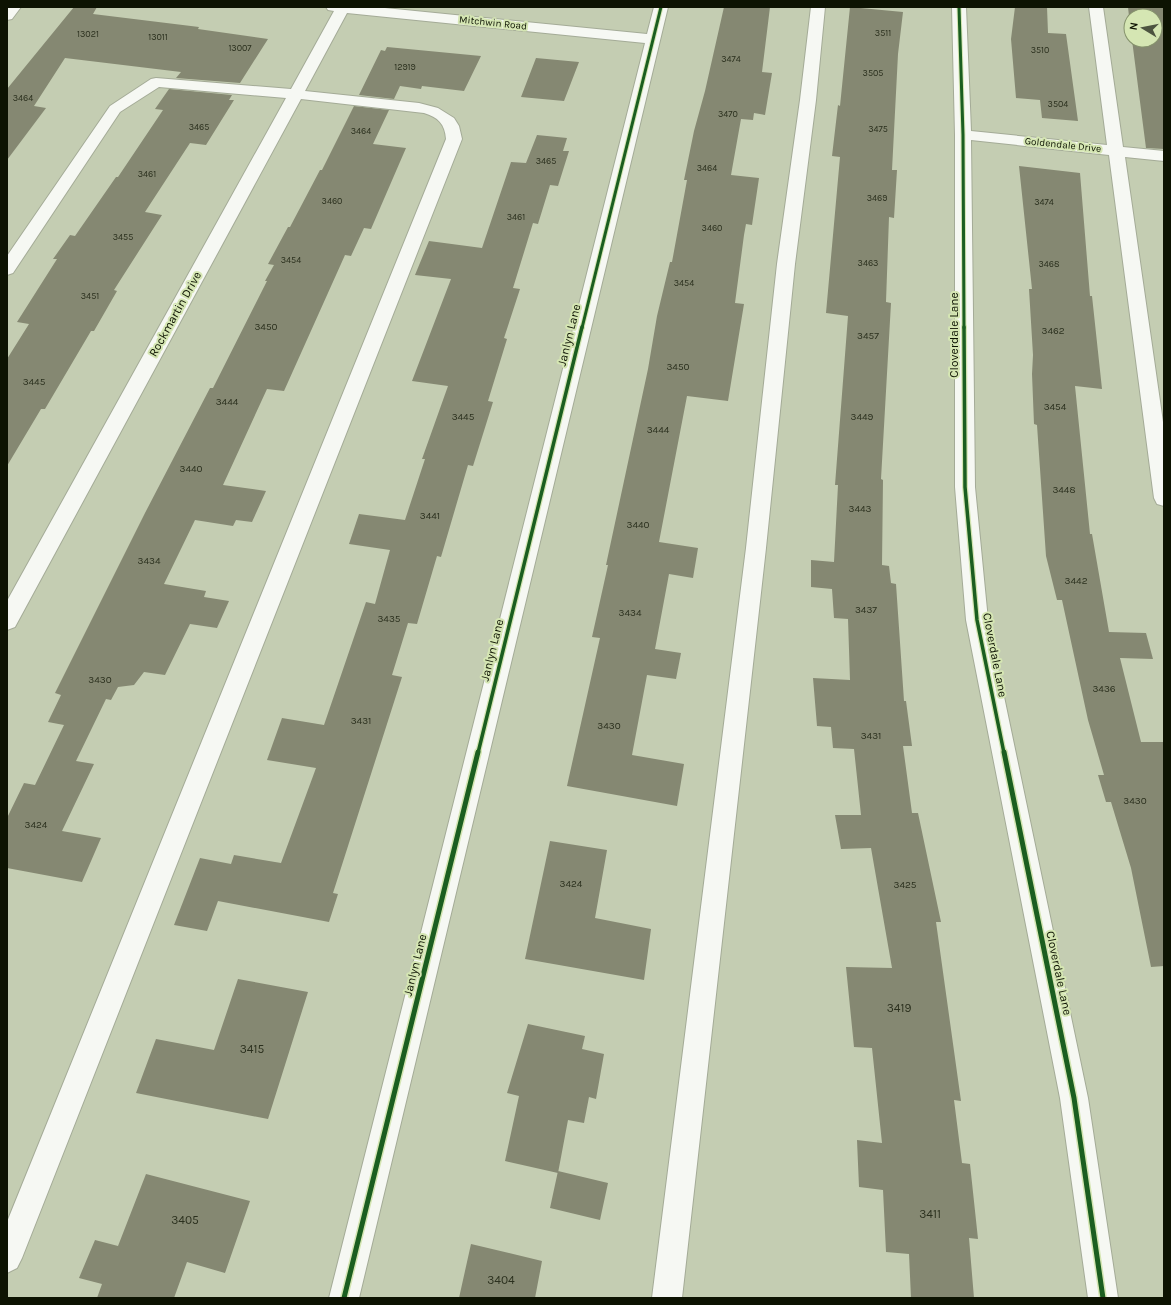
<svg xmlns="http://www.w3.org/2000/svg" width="1171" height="1305" viewBox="0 0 1171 1305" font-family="Karla,sans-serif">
<rect width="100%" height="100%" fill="#c4cdb2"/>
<path fill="#858872" d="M74 7H97L93 14 199 27 198 29 268 39 240 83 176 78 181 72 65 58 34 106 46 108 7 160V89Z
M724 7H770L762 72 772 73 765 115 754 113 753 120 741 119 731 175 759 178 752 225 746 224 744 235 735 303 744 304 728 401 687 396 659 542 698 548 693 578 669 574 655 649 681 653 676 679 647 675 632 755 684 764 677 806 567 786 600 638 592 637 608 565H606L648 369 657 316 670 262H672L687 180H684L694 131 705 91Z
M850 7 903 12 898 54 892 170H897L894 218 889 217 886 302 891 303 881 479 883 480 882 565 889 566 891 583 896 584 904 701H906L912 746H903L912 813H918L941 922H936L961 1101 954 1100 962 1163 970 1164 978 1239 969 1238 974 1298H911L909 1254 886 1252 883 1190 859 1187 857 1140 882 1143 872 1048 854 1047 846 967 892 968 871 848 841 849 835 815H861L854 749 833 748 831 727 817 726 813 678 850 680 848 619 834 618 832 589 811 587V560L834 562 838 485H835L848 316 826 313 840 157 832 156 838 105 840 106Z
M1015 7H1047L1048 33 1066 34 1078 121 1042 118 1040 100 1016 98 1011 39Z
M1128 7H1164V149L1146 148 1132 40H1155V16H1131V35Z
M387 47 481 56 464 91 422 86 421 89 400 86 394 99 359 95 381 50 385 51Z
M536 58 579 62 564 101 521 97Z
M169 89 232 95 229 100H234L206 145 190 143 145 212 162 215 114 290 117 291 94 331H91L45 409H41L7 466V359L29 324 17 322 57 259H53L70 235 75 236 116 177H118L163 110 155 109Z
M354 106 389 110 373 144 406 148 371 229 364 228 351 256 345 255 284 391 267 389 223 485 266 491 252 522 236 520 233 526 195 520 164 584 206 591 204 597 229 601 217 628 190 624 165 675 144 672 134 685 118 687 111 700 106 699 76 761 94 764 62 831 101 838 82 882 7 868V818L24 783 35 785 64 725 48 722 61 695 55 693 145 513 210 388H213L267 281H265L274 265 268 264 288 227H290L320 170H322Z
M537 135 567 138 563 151H569L558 186 550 185 538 224 533 223 513 288 520 289 504 338 507 339 488 401 493 402 473 466 468 465 441 557 437 556 417 624 408 623 392 675 402 677 333 893 338 894 329 922 218 901 207 931 174 925 200 858 231 864 234 855 281 863 316 768 267 760 282 718 324 725 366 602 375 604 390 550 349 544 359 514 405 520 425 459H422L448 386 412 381 451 279 415 275 429 241 482 248 511 162 526 163Z
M1019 166 1080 173 1090 296H1092L1102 389 1075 386 1090 534H1092L1109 632 1146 633 1153 659 1120 658 1141 742H1164V966L1151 967 1131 868 1111 802H1106L1098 775H1104L1088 720 1062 600H1057L1046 556 1037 425 1034 424 1032 374 1033 355 1029 289H1032Z
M550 841 607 850 595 918 651 929 644 980 525 959Z
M238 979 308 992 268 1119 136 1093 156 1039 214 1050Z
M528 1024 585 1036 582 1049 604 1054 596 1099 589 1097 584 1123 568 1120 558 1173 505 1161 519 1096 507 1093Z
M558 1171 608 1183 600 1220 550 1208Z
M146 1174 250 1201 225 1273 187 1262 174 1298H97L102 1284 79 1278 95 1240 118 1246Z
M471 1244 542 1261 535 1298H459Z"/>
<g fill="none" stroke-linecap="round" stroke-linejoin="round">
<defs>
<path id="minor" d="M7 7H21L12 19 7 20Z
M326 7H375L647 34 654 7H668L359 1298H329L645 43 347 13 305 91 419 103 438 108 454 118 459 126 462 139 22 1258 17 1268 7 1273V1222L446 139C445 124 438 117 424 113L301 99 15 627 7 630V601L286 98 159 87 120 112 13 273 7 275V256L110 106 151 79 156 78 291 89 334 11 328 10Z
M811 7H825L816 100 795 264 766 548 682 1298H652L746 548 777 264 800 100Z
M952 7H966L971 131 1107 145 1089 7H1103L1123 147 1164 151V161L1125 157 1164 429V506L1157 504 1154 498 1109 155 971 140 975 487 988 620 1088 1098 1118 1298H1088L1060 1098 966 620 955 487V135Z"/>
</defs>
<use href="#minor" stroke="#a4ab97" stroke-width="2"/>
<use href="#minor" fill="#f6f8f3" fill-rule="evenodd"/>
<defs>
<path id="cycleway-far2" d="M959 7 963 135 964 328
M582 328 661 7"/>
<path id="cycleway-far1" d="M964 327 965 487 977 620 1004 753
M478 753 582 327"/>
<path id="cycleway" d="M1004 752 1074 1098 1103 1298
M344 1298 478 752"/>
</defs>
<use href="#cycleway-far2" stroke="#d5e6b3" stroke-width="5"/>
<use href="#cycleway-far1" stroke="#d5e6b3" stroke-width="6"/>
<use href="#cycleway" stroke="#d5e6b3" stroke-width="8"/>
<use href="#cycleway-far2" stroke="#1b5e20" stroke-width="3"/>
<use href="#cycleway-far1" stroke="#1b5e20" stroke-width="3.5"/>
<use href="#cycleway" stroke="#1b5e20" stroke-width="5"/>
</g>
<g text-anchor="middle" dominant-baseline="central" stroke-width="4" stroke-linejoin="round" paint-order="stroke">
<g font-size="9" fill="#2b301e">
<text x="883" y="33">3511</text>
<text x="88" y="34">13021</text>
<text x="158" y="37">13011</text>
<text x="240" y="48">13007</text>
<text x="1040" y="50">3510</text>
<text x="731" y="59">3474</text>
<text x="405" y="67">12919</text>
<text x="873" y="73">3505</text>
<text x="23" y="98">3464</text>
<text x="1058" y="104">3504</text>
<text x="728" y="114">3470</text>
<text x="199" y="127">3465</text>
<text x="878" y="129">3475</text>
<text x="361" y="131">3464</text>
<text x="546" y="161">3465</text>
<text x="707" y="168">3464</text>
<text x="147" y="174">3461</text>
<text x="877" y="198">3469</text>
<text x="332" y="201">3460</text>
<text x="1044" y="202">3474</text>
<text x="516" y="217">3461</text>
<text x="712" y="228">3460</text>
<text x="123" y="237">3455</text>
<text x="291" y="260">3454</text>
<text x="868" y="263">3463</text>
<text x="1049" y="264">3468</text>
<text x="684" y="283">3454</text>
<text x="90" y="296">3451</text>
</g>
<g font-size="10" fill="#0d1302" stroke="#d5e6b3">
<text transform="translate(493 23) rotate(6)">Mitchwin Road</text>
<text transform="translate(1063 145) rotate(6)">Goldendale Drive</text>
</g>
<g font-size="10" fill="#2b301e">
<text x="266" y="327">3450</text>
<text x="1053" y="331">3462</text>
<text x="868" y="336">3457</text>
<text x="678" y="367">3450</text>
<text x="34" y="382">3445</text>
<text x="227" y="402">3444</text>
<text x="1055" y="407">3454</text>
<text x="463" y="417">3445</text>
<text x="862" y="417">3449</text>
<text x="658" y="430">3444</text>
<text x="191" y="469">3440</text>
<text x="1064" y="490">3448</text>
<text x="860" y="509">3443</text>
<text x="430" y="516">3441</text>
<text x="638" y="525">3440</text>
<text x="149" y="561">3434</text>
<text x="1076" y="581">3442</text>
<text x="866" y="610">3437</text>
<text x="630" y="613">3434</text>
<text x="389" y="619">3435</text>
<text x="100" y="680">3430</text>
<text x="1104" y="689">3436</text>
<text x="361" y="721">3431</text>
<text x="609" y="726">3430</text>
<text x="871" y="736">3431</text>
<text x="1135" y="801">3430</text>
<text x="36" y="825">3424</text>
<text x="571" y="884">3424</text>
<text x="905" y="885">3425</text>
</g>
<g font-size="12" fill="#0d1302" stroke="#d5e6b3">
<text transform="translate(175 314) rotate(-61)">Rockmartin Drive</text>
<text transform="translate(569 335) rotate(-76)">Janlyn Lane</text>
<text transform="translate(954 335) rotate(-90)">Cloverdale Lane</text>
<text transform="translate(492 650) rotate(-76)">Janlyn Lane</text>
<text transform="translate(995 655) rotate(79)">Cloverdale Lane</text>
<text transform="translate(415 965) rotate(-76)">Janlyn Lane</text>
<text transform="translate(1059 973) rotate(78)">Cloverdale Lane</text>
</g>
<g font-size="12" fill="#2b301e">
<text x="899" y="1008">3419</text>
<text x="252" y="1049">3415</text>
<text x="930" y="1214">3411</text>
<text x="185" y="1220">3405</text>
<text x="501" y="1280">3404</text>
</g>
</g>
<rect width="1171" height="1305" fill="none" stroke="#0d1302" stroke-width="16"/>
<g transform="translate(1143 28) rotate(280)"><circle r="19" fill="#d5e6b3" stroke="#85926c"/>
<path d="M0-3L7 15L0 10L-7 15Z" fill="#4d5440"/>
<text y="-6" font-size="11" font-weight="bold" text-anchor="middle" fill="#0d1302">N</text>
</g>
</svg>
